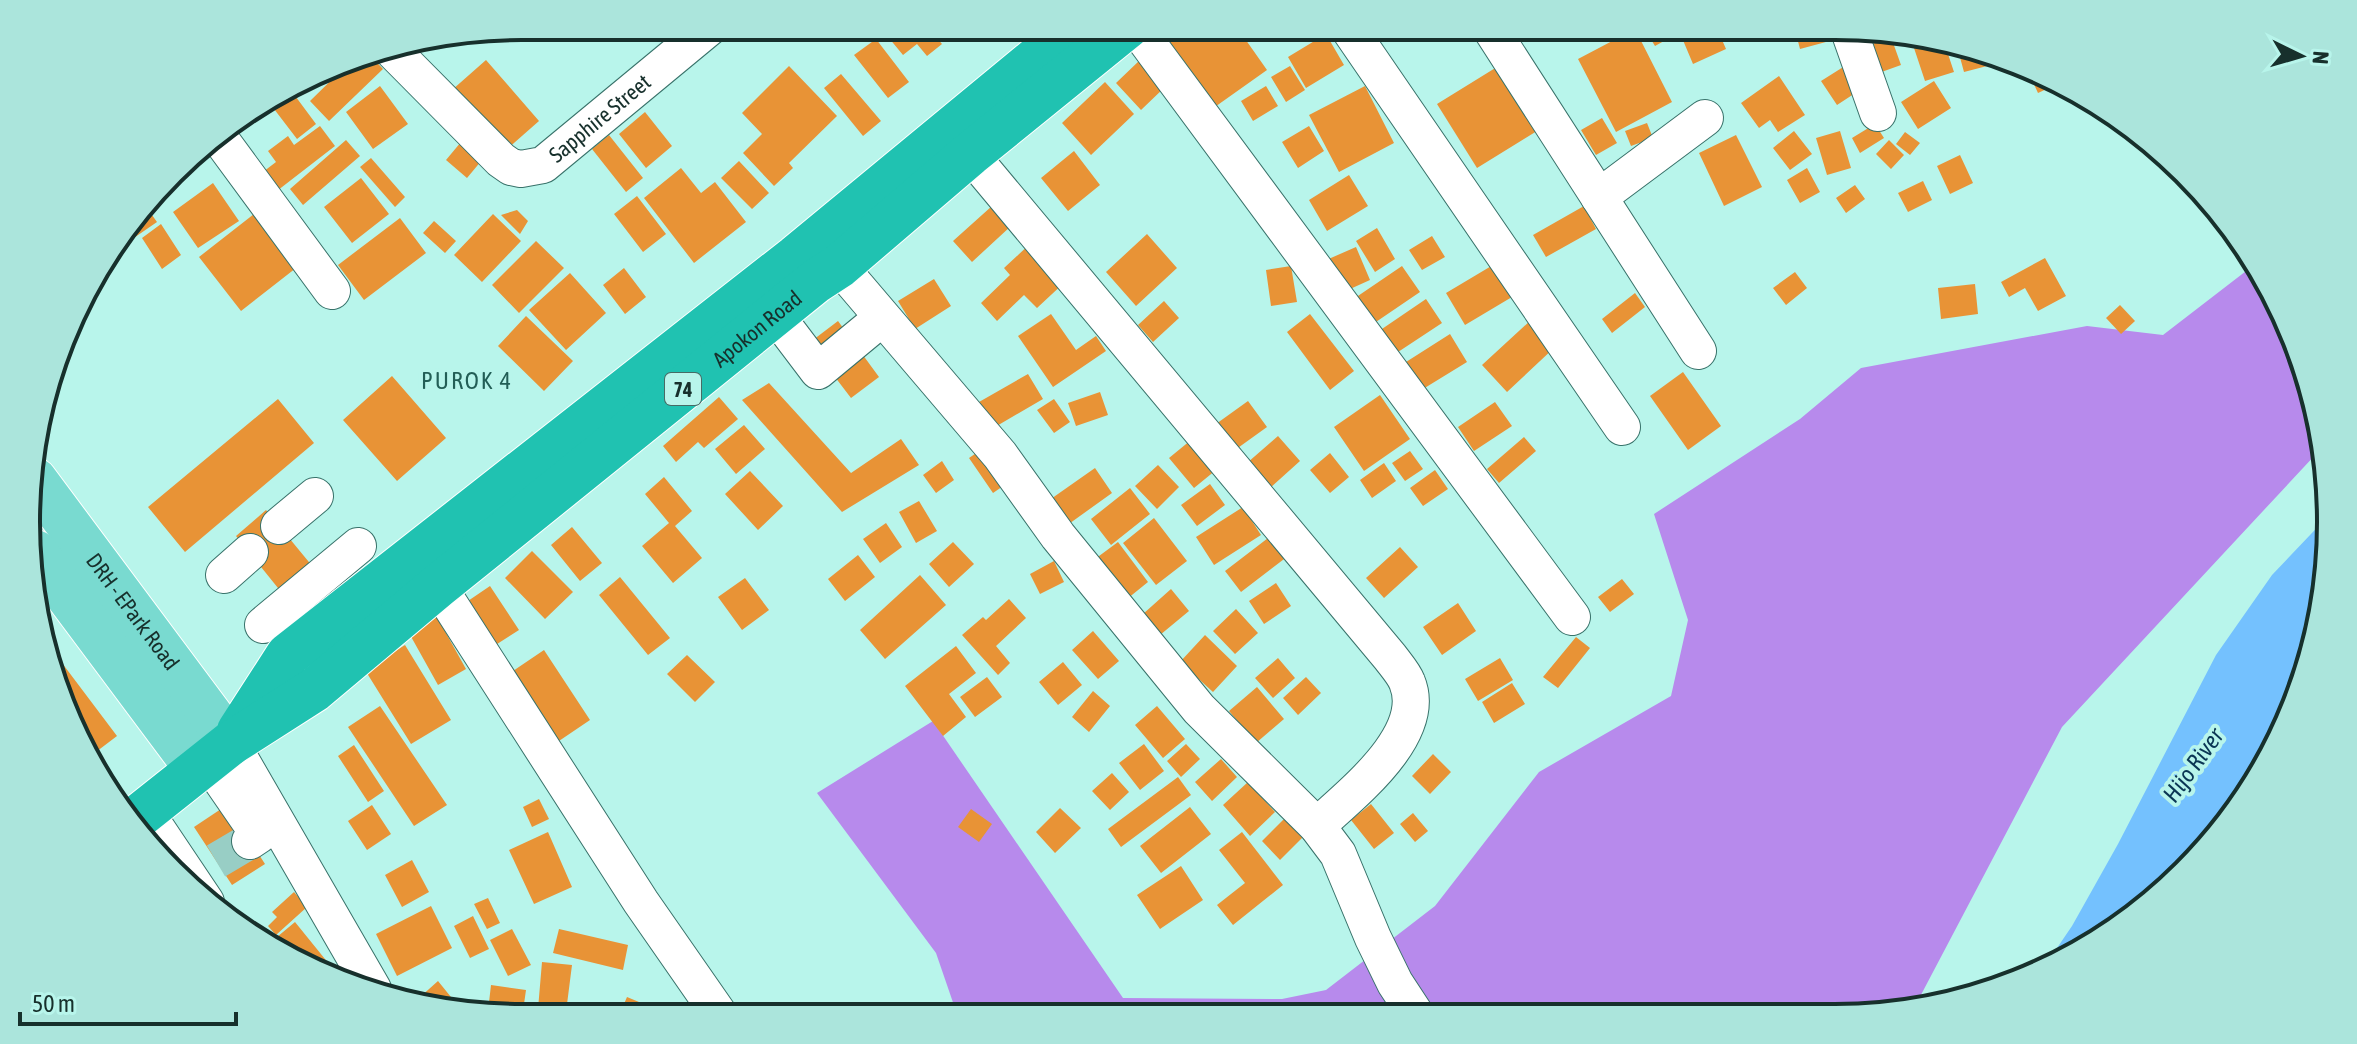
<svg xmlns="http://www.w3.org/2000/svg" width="2357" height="1044" viewBox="0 0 2357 1044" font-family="'Asap Condensed',sans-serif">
<rect width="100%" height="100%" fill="#b8f5eb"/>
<path fill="#b78aec" d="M2250 268 2293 332 2317 453 2062 727 1913 1010 1900 1014 958 1017 936 953 817 793 933 721 1123 998 1282 999 1326 990 1435 906 1539 772 1671 696 1688 620 1654 514 1800 419 1861 368 2087 326 2163 335Z"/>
<path fill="#74c1fe" d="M2330 514 2331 522 2293 711 2229 824 2137 915 2042 970 2072 926 2118 844 2216 655 2272 575Z"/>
<path fill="#e89336" d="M879 26H927L942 44 927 56 917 44 903 55Z
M1175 26H1236L1267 70 1212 109 1161 36Z
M1647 26H1667L1673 36 1655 46 1644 28Z
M1677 26H1716L1726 49 1693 64Z
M1725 26H1744V27L1727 32Z
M1794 26H1834L1837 39 1800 49Z
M1635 29 1672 102 1616 132 1578 59Z
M1326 34 1344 65 1306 88 1288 57Z
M1891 37 1901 65 1876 74 1867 46Z
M876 39 909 82 888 98 854 55Z
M1925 44 1946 48 1954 72 1925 81 1914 48Z
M1958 50 1989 57 1991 65 1964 72Z
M367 52 383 69 329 121 310 101 357 55Z
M486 60 539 121 505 151 452 90Z
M1140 60 1165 87 1141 110 1116 83Z
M1505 62 1545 126 1477 168 1437 104Z
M1848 64 1863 88 1837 105 1821 81Z
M789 66 837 116 789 163 793 168 774 186 743 153 762 134 742 113Z
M1290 66 1305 90 1286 102 1271 77Z
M2030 68 2047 79 2051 87 2038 93 2027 69Z
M841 74 881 121 863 136 824 88Z
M1779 76 1805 115 1778 132 1770 120 1759 128 1741 103Z
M1934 81 1951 108 1918 129 1901 102Z
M1105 82 1134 114 1091 155 1062 123Z
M2056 85 2070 94 2060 97Z
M380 86 408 124 373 149 346 112Z
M1266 86 1278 106 1253 121 1241 101Z
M1365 86 1394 143 1339 172 1309 115Z
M293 93 316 124 297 139 271 105Z
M645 112 672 146 646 168 619 134Z
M1602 118 1617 143 1596 155 1581 130Z
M1647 123 1653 138 1631 146 1625 131Z
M1875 124 1884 138 1860 153 1852 138Z
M320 126 335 146 273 194 259 175 276 162 268 151 288 136 294 145Z
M1309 126 1324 151 1298 168 1282 142Z
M1794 131 1812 154 1790 170 1773 148Z
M1840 131 1851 168 1827 175 1816 138Z
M1905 132 1920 143 1910 155 1896 144Z
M609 135 643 178 626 192 592 149Z
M1736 135 1762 187 1724 206 1699 153Z
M346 140 360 156 303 205 290 189Z
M1889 140 1904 155 1891 169 1876 154Z
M461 142 482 160 467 178 446 160Z
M193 151 200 160 173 180 171 178Z
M1074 151 1100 185 1068 211 1041 178Z
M1960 155 1973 183 1950 194 1937 166Z
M371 158 405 197 395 207 360 167Z
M739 161 769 193 752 209 721 178Z
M681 168 701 193 715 182 746 222 694 263 644 198Z
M1807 168 1820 192 1800 203 1787 180Z
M1349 175 1368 206 1327 231 1309 200Z
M361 178 389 214 352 243 324 207Z
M1923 181 1932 200 1908 212 1898 193Z
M213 183 239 221 198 248 173 212Z
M1855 185 1865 199 1846 213 1836 198Z
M637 196 666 234 643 252 614 214Z
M992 206 1011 226 972 262 953 241Z
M1584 206 1596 229 1546 257 1533 235Z
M147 208 157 222 109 255V254Z
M517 210 528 221 520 234 501 215Z
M254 214 296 268 241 311 199 257Z
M493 214 521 241 482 282 454 255Z
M400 218 426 253 364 300 338 265Z
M434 221 456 241 445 253 423 233Z
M161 224 181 255 162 269 142 238Z
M1377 228 1395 259 1375 272 1356 241Z
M1147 234 1177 268 1136 306 1106 272Z
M1432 236 1445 257 1422 270 1409 250Z
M536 241 564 268 519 313 492 285Z
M1031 243 1066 281 1037 308 1024 295 997 321 981 303 1010 275 1004 268Z
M1356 247 1370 280 1339 294 1324 261Z
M2045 258 2066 296 2038 311 2025 288 2009 297 2001 282Z
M1493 265 1512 297 1465 325 1446 293Z
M1291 266 1297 302 1271 306 1266 270Z
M1402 266 1420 292 1370 326 1352 300Z
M624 268 646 297 625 314 603 285Z
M1795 272 1807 288 1786 305 1773 288Z
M570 273 606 313 566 350 529 310Z
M934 279 951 306 915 329 898 301Z
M1975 284 1978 314 1941 319 1938 288Z
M1635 293 1645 307 1612 333 1602 319Z
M1426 299 1442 323 1395 354 1379 331Z
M1164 301 1179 318 1153 342 1138 325Z
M2120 305 2135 321 2121 334 2106 318Z
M1051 314 1076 350 1096 336 1106 351 1053 387 1018 336Z
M1310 314 1354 371 1330 390 1287 332Z
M526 316 573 361 544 391 498 346Z
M1531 320 1555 347 1507 392 1482 365Z
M838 321 879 377 851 398 809 343Z
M1450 334 1467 362 1423 389 1406 362Z
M1683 372 1721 426 1688 450 1650 396Z
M1028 374 1043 399 995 427 979 402Z
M392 376 446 438 397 481 343 420Z
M769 383 851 473 901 439 919 465 842 512 742 400Z
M1100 392 1108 415 1076 426 1068 403Z
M1380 395 1410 439 1364 471 1334 427Z
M719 397 738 419 704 448 698 442 676 462 663 446Z
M278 399 314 443 185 552 148 507Z
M1054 399 1070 422 1054 433 1037 410Z
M1248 401 1267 427 1235 450 1216 424Z
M1495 402 1512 426 1474 451 1458 427Z
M744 425 765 449 736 474 715 449Z
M1278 436 1300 461 1270 488 1247 463Z
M1524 437 1536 451 1499 483 1487 469Z
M1191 440 1216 470 1194 488 1169 458Z
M985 447 1009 482 993 493 969 458Z
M1410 451 1423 469 1405 481 1392 463Z
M1330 453 1349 477 1330 493 1310 470Z
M942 461 954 480 936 493 923 475Z
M1384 463 1396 481 1372 498 1360 480Z
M1158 465 1179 487 1157 509 1135 486Z
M1095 468 1112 493 1066 526 1048 501Z
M1435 470 1448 489 1423 506 1410 488Z
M750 471 783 506 758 530 725 494Z
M664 477 692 511 675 526 702 558 673 583 642 546 669 523 645 494Z
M1210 484 1225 505 1197 526 1181 505Z
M1130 488 1150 514 1111 545 1091 519Z
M919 501 937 531 916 543 899 512Z
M1243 507 1261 535 1214 565 1196 537Z
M266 510 313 567 282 593 236 536Z
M1154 518 1187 561 1156 585 1123 543Z
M886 523 902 547 880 563 863 539Z
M572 527 602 563 580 581 551 545Z
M1276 532 1292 553 1241 592 1225 571Z
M953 542 974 564 949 587 929 564Z
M1118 542 1148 582 1127 599 1095 559Z
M1400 547 1418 567 1384 598 1366 578Z
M532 551 573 592 545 619 505 578Z
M858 555 875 577 845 601 828 579Z
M1054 561 1064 582 1040 594 1030 574Z
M920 575 946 605 885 659 860 630Z
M620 577 670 638 648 655 599 595Z
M745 578 769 610 742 630 718 597Z
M1622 579 1634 594 1610 612 1598 597Z
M1276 583 1291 606 1264 624 1249 601Z
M490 586 519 630 494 646 465 603Z
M1171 589 1189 611 1160 635 1143 614Z
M1009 599 1026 618 996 646 1010 663 998 675 962 635 983 617 986 620Z
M1458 603 1476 631 1442 655 1423 627Z
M1236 609 1258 633 1235 654 1213 631Z
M437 617 466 669 438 685 409 633Z
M1093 631 1119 661 1098 679 1072 650Z
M1205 635 1237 666 1213 692 1180 662Z
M1576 637 1590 648 1558 688 1543 677Z
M405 645 451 720 411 744 365 670Z
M956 646 976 673 949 694 966 717 943 736 905 686Z
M544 650 590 720 556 743 510 673Z
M687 655 715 682 695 702 667 674Z
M1278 658 1295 678 1273 698 1255 678Z
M1500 658 1513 680 1478 701 1465 679Z
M1063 662 1082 685 1058 705 1039 682Z
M62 663 117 736 88 758 54 669Z
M987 677 1002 697 975 717 960 697Z
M1306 677 1321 693 1298 715 1283 698Z
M1512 683 1525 704 1494 723 1482 702Z
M1257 687 1284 719 1256 743 1229 711Z
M1093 691 1110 706 1089 732 1072 717Z
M380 706 447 805 414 826 348 727Z
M1157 706 1185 739 1163 758 1135 725Z
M1144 744 1164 771 1140 790 1119 763Z
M1186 744 1200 759 1181 777 1167 761Z
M354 745 384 791 368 802 338 756Z
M1433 754 1451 772 1430 794 1412 776Z
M1221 759 1237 777 1212 801 1195 782Z
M1112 773 1129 792 1110 810 1092 791Z
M1178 777 1191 795 1121 847 1108 829Z
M1248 782 1275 812 1250 836 1223 805Z
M539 799 549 819 532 827 523 807Z
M1371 804 1394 833 1374 849 1351 820Z
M227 805 265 864 232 885 194 827Z
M372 805 391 834 367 850 348 821Z
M1190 807 1211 834 1161 873 1140 846Z
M1060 808 1081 828 1055 853 1036 832Z
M971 809 992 824 979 842 958 827Z
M1413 813 1428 831 1415 842 1400 824Z
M1288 815 1306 834 1280 860 1262 841Z
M548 832 572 887 534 904 509 850Z
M1242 832 1283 885 1233 925 1217 905 1245 883 1219 850Z
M412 860 429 892 402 907 385 875Z
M1181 866 1203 900 1160 929 1137 895Z
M294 892 307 907 276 935 268 926 277 917 272 912Z
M488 898 500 923 487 929 474 904Z
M431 906 452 948 397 976 376 934Z
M473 916 489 949 470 958 454 926Z
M295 922 329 964 319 972 271 942Z
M512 929 531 965 508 976 490 940Z
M559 929 628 945 623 970 553 953Z
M542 962 572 965 566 1012 538 1009Z
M438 981 455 1002 453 1004 419 998Z
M491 985 526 990 522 1018 488 1011Z
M627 997 651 1007 647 1018H618Z"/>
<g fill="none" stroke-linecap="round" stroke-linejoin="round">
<path stroke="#98cec5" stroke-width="36" stroke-dasharray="36 18" stroke-linecap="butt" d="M216 861 250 841"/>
<defs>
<g id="minor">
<path d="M1135 26 1572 617"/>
<path d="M1347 26 1622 427"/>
<path d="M1489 26 1698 351"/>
<path d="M1848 28 1878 113"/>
<path id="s1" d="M390 48 501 160 511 167 521 169 543 165 711 26"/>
<path d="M218 136 332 291"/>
<path d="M970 154 1390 657C1396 665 1404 674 1407 682 1429 735 1350 795 1317 826"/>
<path d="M1599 197 1705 118"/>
<path d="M839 266 1000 455 1058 536 1199 709 1317 826 1338 854 1373 938 1395 983 1416 1015"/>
<path d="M759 293 818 371 882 318"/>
<path d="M279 526 315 496"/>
<path d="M224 575 250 552"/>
<path d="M438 586 641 902 721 1017"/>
<path d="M263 625 358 546"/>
<path d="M231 743 373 989"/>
<path d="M208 761 259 835 250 841"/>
<path d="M145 811 206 902"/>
</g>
<g id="major">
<path id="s2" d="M35 480 231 743"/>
<path d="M35 552 197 769"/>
</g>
<g id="highway">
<path d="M239 731 288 655 796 257 1076 26"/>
<path id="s3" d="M134 820 231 743 314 690 438 586 816 281 839 266 970 154 1128 26"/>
</g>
</defs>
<use href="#minor" stroke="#38726a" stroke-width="38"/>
<use href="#major" stroke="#fff" stroke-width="46"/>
<use href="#highway" stroke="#fff" stroke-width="46"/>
<use href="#minor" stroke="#fff" stroke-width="36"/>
<use href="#major" stroke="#79dad0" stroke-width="44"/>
<use href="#highway" stroke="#20c2b1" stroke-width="44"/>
</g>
<g text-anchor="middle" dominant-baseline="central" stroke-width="8" stroke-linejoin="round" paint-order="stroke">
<rect fill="#b8f5eb" stroke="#476b65" stroke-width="2" x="665" y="373" width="36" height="32" rx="6"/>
<g font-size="20" font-weight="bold" fill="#17302c">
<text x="683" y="389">74</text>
</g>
<g font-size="22" fill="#17302c" stroke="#b8f5eb">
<text stroke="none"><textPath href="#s1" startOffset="276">Sapphire Street</textPath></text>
<text stroke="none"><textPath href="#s3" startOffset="794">Apokon Road</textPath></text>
<text stroke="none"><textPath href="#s2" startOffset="164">DRH - EPark Road</textPath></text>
</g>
<g font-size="24" letter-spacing="2" fill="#225e56" stroke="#b8f5eb">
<text x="467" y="380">PUROK 4</text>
</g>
<g font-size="24" font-style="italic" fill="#0a3654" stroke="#b8f5eb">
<text transform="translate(2193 765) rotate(-54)">Hijo River</text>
</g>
</g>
<path d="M0 0H2357V1044H0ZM522 40H1835A482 482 0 0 1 2317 522V522A482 482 0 0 1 1835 1004H522A482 482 0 0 1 40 522V522A482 482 0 0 1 522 40Z" fill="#abe5dc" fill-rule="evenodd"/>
<path fill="none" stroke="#17302c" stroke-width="4" d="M522 40H1835A482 482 0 0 1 2317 522V522A482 482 0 0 1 1835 1004H522A482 482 0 0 1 40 522V522A482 482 0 0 1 522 40Z"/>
<g transform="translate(2301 56) rotate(95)" stroke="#b8f5eb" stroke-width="6" paint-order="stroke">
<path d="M0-6L14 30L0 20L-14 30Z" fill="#17302c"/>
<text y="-12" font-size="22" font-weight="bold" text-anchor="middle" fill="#17302c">N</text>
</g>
<path d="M20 1012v12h216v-12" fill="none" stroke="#17302c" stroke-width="4"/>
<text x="32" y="1012" font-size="24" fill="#17302c" stroke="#b8f5eb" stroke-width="6" paint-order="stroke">50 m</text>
</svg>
